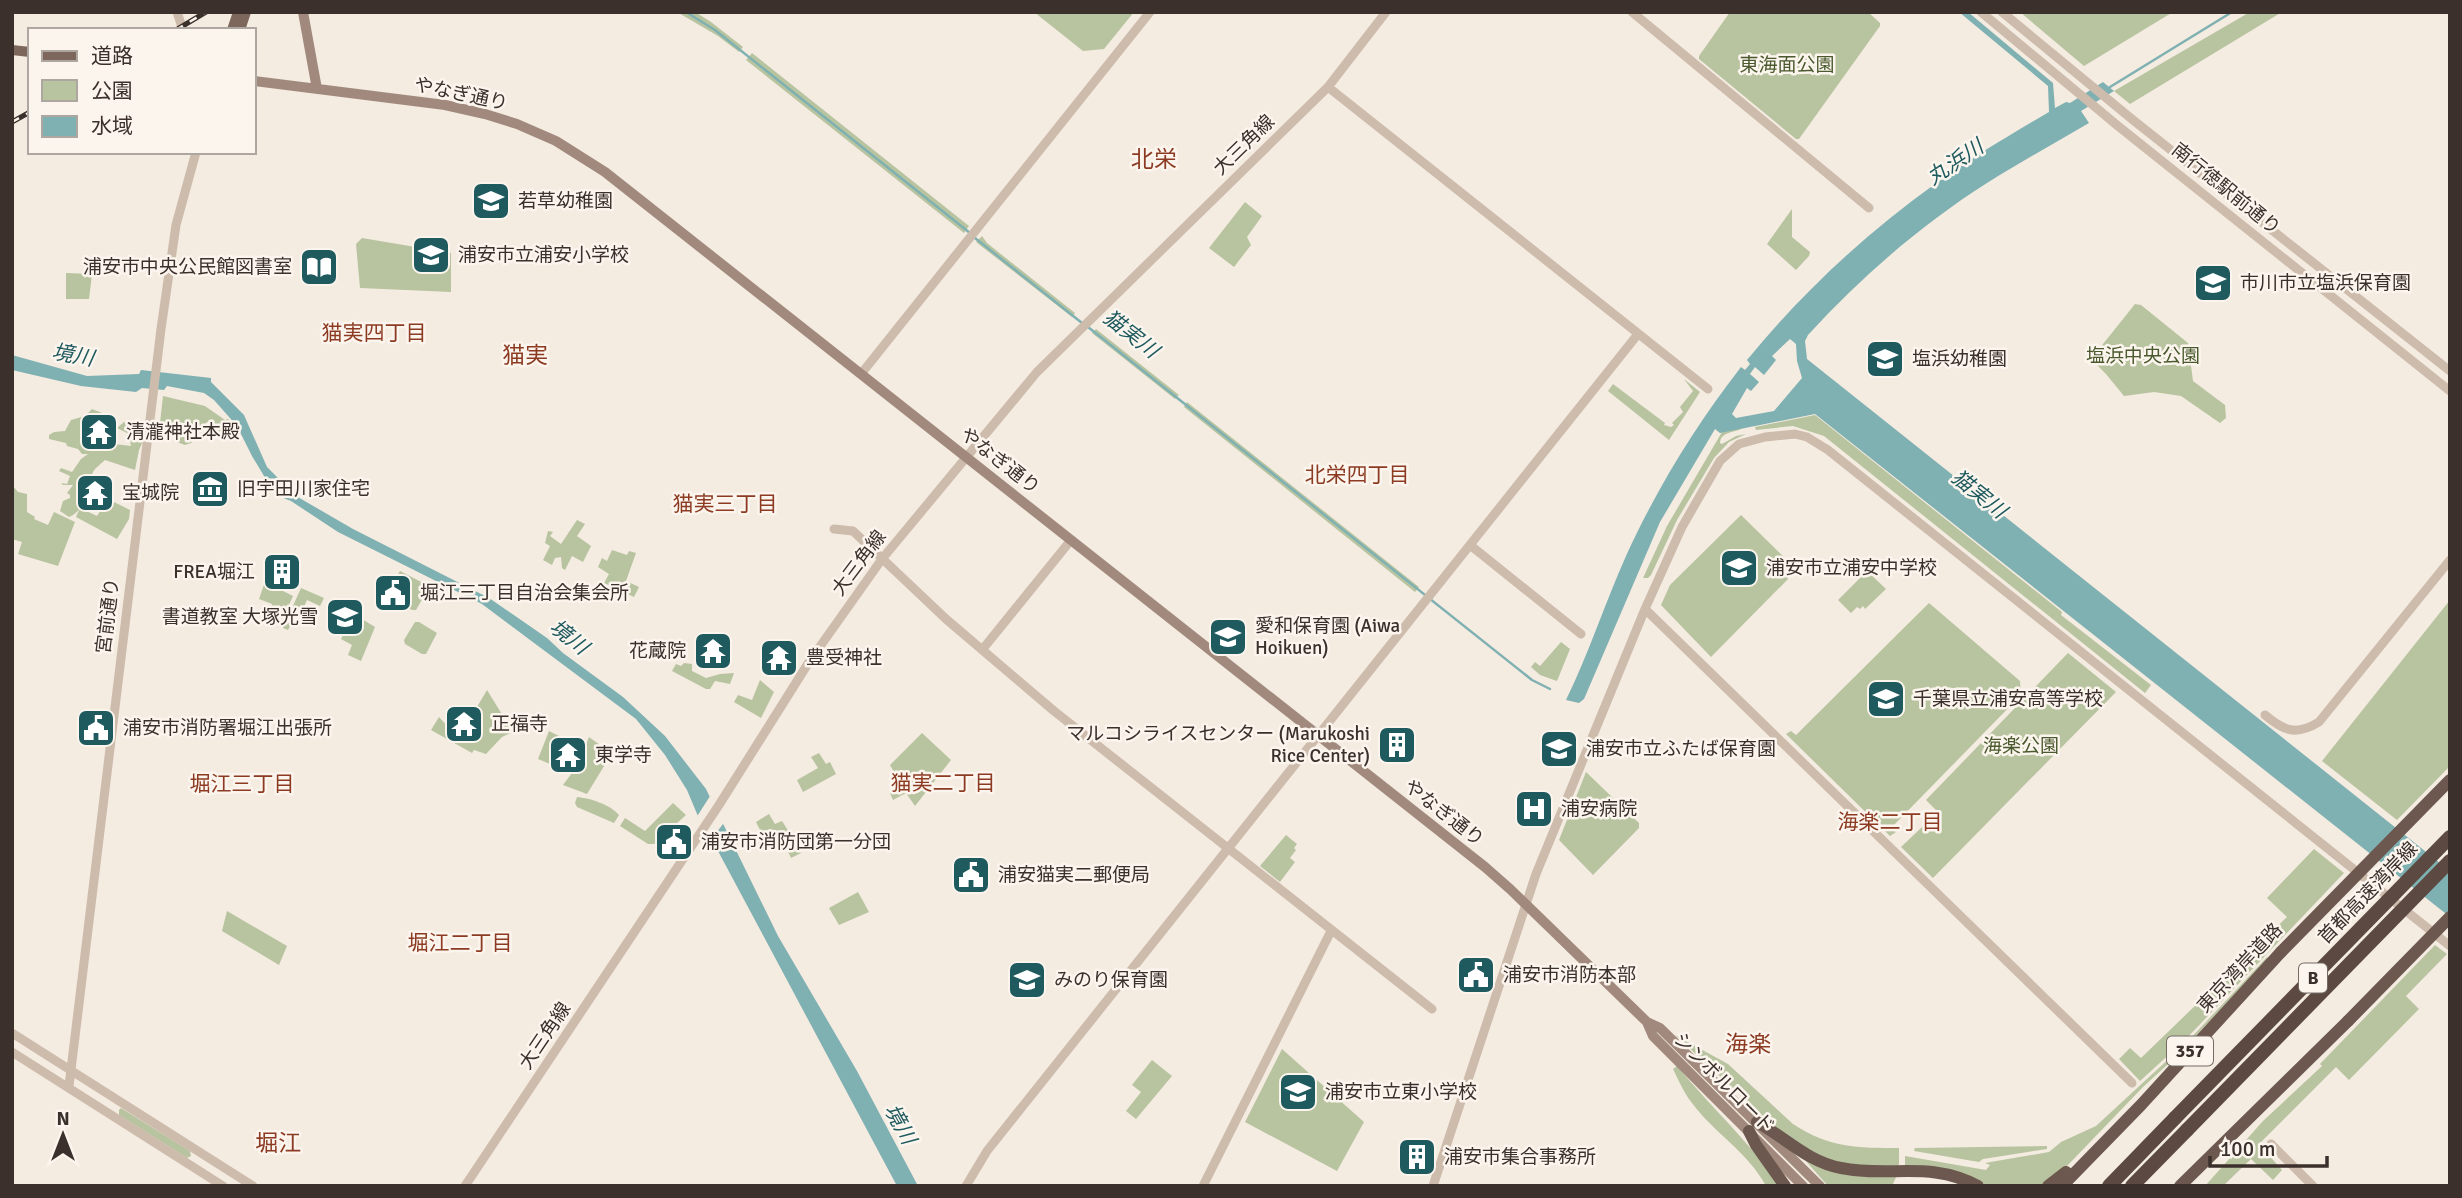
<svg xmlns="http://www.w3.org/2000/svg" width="2462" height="1198" viewBox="0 0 2462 1198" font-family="Signika,'Noto Sans JP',sans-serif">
<rect width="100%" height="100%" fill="#f4ebe1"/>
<path fill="#b8c4a0" d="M677 12H695L711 22 743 47 739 52 718 36Z
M1034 12H1134L1104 49 1083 51Z
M1730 12H1868L1880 23V26L1799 139H1796L1699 59V56Z
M2020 12H2173L2084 66Z
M2250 12H2282L2130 104 2114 91Z
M752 53 969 226 964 233 746 60Z
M1245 202 1262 216 1247 237 1251 245 1234 267 1209 248Z
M1792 209V237L1810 252 1809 256 1796 270 1767 244Z
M982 236 987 243 1075 313 1072 317 976 242Z
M362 238 451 253V292L360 288 356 244Z
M66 273 92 274 89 299H66Z
M2135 304 2141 305 2188 343 2193 381 2225 405 2226 418 2220 423 2181 396 2154 392 2124 396 2106 374 2091 359Z
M1096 329 1179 395 1175 399 1092 333Z
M1684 379 1700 392 1669 440 1608 391 1613 384 1665 423 1664 425 1671 427 1674 425 1672 423 1683 412 1680 407 1693 391Z
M163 396 205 406 225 420 228 419 237 428 227 438 218 430 214 422H207L191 443 185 445 174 441 176 426 160 423Z
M1187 402 1419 587 1415 592 1184 407Z
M92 409 110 416 117 424 103 432 101 437 106 443 131 446 129 434 117 428 124 422 142 423 144 439 139 450 135 470 105 460C102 463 95 468 93 472 86 487 88 509 69 517L60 511 63 501 70 498V495L67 493 73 485H63L61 483 67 484 70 476 59 471 61 468 72 472 81 459 88 454H82L78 449 67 446 66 443 49 439V435L54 432 65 431 71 420 85 416Z
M1815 415 2062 612 2061 615 2151 685 2145 693 1824 436 1793 426 1756 430 1755 427Z
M1743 428C1735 433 1721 431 1720 443L1722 444 1736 436 1746 434 1729 442 1714 458 1677 520 1651 575 1648 578H1643L1667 526 1722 432Z
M12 485 18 492 27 494V512L35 517 34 519 48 525 54 512 75 522 58 566 18 554 22 542 12 539Z
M110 500 130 510 129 519 117 539 76 517 80 508 97 516 107 501Z
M1741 515 1788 561V579L1711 657 1661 605 1670 585Z
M577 520 585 524 577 536 591 546 583 562 572 556 565 570 562 568 561 557 555 558 552 565 543 560 550 546 545 543 548 531 553 532 550 536 561 544Z
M612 550 627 555 629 551 636 553 626 581 639 587 634 597 604 583 609 574 598 567 602 558 607 561Z
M400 571 427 585 428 589 416 610H412L386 596Z
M1867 571 1886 589 1865 609 1863 606 1860 609 1857 607 1851 613 1838 600Z
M265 582 293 596 284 616 271 610 272 604 259 599Z
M301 588 324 598 320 606 307 600 298 620 294 618 288 630 283 628Z
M2450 600V766L2397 820 2322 761Z
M1929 603 2020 681 2021 695 1890 829 1896 832 1890 836 1786 734 1791 731 1796 735Z
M354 614 375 627 361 661 348 655 352 645 341 639Z
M415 622H419L437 633 426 654H422L405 644 404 640Z
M1561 642 1570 649 1557 681 1540 675 1531 667 1535 662 1540 666Z
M2068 653 2116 692 1933 878 1901 847 1938 812 1926 800Z
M684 663 692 664V671L706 678 720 674 734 673 730 684 715 681 710 689H706L672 671 676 664 681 666Z
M760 680 774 692 761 718 734 702 738 695 752 700Z
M487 690 513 732 502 737 486 754 474 750 472 753 431 730 439 717 451 730 465 737 479 717 477 707Z
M549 731 563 738 556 757 559 760 555 766 538 759Z
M922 733 951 760 915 806 906 793 893 800 890 793 902 786 890 765Z
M589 737 607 750 609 758 587 794 563 785 578 765Z
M819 753 826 764 830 762 836 774 803 792 797 780 818 768 811 757Z
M1586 772 1639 823V828L1593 875 1559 840Z
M577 797C590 798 611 805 619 815L614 823 577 807 575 803Z
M673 803 686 815 654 844H648L620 826 625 818 645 831Z
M769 814 775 824 782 821 796 843 793 845 801 853 791 858 780 834 769 839 764 830 761 832 756 822Z
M1286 835 1297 844 1294 848 1296 850 1290 858 1295 862 1280 882 1260 866Z
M2314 849 2344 873 2185 1040 2140 1081 2119 1059 2130 1048 2141 1058 2287 917 2267 898Z
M858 892 869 912 839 925 829 908Z
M227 911 287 946 279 965 222 931Z
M2435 945 2447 954 2406 996 2419 1009 2349 1080 2336 1067 2259 1144 2282 1170 2273 1180 2251 1159 2223 1186H2205L2263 1121 2322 1066 2320 1064Z
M2267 957 2268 958 2179 1054 2143 1087 2066 1167 2046 1182 2038 1186H1989L1965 1175 1905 1165V1156L1986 1170 1990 1165 1985 1163 2049 1152 2061 1142 2096 1126 2187 1042Z
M1675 1035 1728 1064 1793 1124C1830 1148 1857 1148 1899 1148V1164L1898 1166H1861L1831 1162 1787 1138Z
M1282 1049 1364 1122 1337 1171 1245 1122Z
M1152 1060 1172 1076 1136 1119 1126 1111 1141 1092 1132 1085Z
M1677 1066C1711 1107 1750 1143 1781 1186H1766C1748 1152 1714 1133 1692 1103 1684 1093 1679 1081 1673 1069Z
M121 1108 190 1151 191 1156 187 1158 119 1115V1110Z
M2047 1146V1149L1983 1159 1979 1162 1914 1151 1915 1148Z
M1804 1159 1898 1173 1892 1186H1828Z"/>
<path fill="#7fb0b2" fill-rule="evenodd" d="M1959 12H1968L2053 83 2055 108 2066 102 2070 103 2103 82 2114 91 2081 111 2089 123C2055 143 2020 162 1987 183 1921 225 1861 277 1808 335L1805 341 1807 359 2450 871V917L1815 414 1720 433 1715 429 1660 522 1584 699 1579 703 1566 700C1589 653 1605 603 1626 556 1657 488 1696 425 1741 367L1745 370 1750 364 1747 360C1801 294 1865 234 1935 184 1971 158 2010 135 2049 112L2048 86ZM1790 339 1796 344 1797 361 1802 378 1774 411 1736 418 1732 414 1747 388 1751 391 1759 382 1750 374 1755 367 1764 375 1776 360 1772 356Z
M12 355 87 376 139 374 141 370 211 378V382L244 415 267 467 296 496 353 529 489 598 547 638 563 653 623 697 665 736 706 789 778 936 857 1071 918 1186H897L718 851 711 847 687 790 665 755 636 719 482 604 338 532 291 501 281 497 270 486 252 456 237 426 214 400 204 393 167 386 164 390 142 388 136 392 81 386 12 370Z"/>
<path fill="#f4ebe1" d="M712 793 726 820 708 844 696 818Z"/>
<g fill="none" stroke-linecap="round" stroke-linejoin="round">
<path stroke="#7fb0b2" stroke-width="2.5" d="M686 12 715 30 970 233
M2110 87 2232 12
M975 238 1082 323
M1088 327 1532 680 1550 689"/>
<path stroke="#cdbbac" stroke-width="9" d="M177 12 183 30
M1632 12 1869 208
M1981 12 2118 126 2450 391
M2002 12 2133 120 2450 371
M1328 87 1708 389
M861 374 1150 12
M834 529 853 531 946 619 1054 711 1432 1009
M1470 545 1581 634
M1645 609 2132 1083
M982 650 1071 540
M2265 715C2284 731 2296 736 2319 722L2450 560
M12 1033 253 1186
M12 1052 223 1186
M69 1086 161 329 176 225 196 152
M2271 1144 2313 1186
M465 1186 719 805 809 662 882 559 1037 372 1328 87 1386 12
M966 1186 987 1151 1638 334
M1203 1186 1331 931
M1433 1186 1536 874 1645 609 1682 527 1720 461 1739 444 1765 437 1795 434 1807 437 1828 450 2450 946"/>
<path stroke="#a18a7d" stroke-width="10" d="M303 12 317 89
M254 81 445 105 485 114 517 124 556 141 605 172 1485 867 1510 889 1647 1022 1653 1036 1803 1186
M1647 1022 1660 1028 1820 1186"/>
<path stroke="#7d675c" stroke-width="10" d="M232 30 238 12
M240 30 246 12
M12 50 30 52"/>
<path stroke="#6c584f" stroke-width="12" d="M1757 1122C1786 1138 1808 1162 1841 1168 1891 1178 1929 1160 1978 1186
M1749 1131 1756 1145 1785 1186
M2048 1186 2066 1172
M2062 1186 2141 1105 2281 952
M2180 1186 2348 1021"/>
<path stroke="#5c4a42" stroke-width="14" d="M2109 1186 2175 1118
M2132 1186 2187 1130"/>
<defs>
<path id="rail" d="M176 30 206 12
M12 122 30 112"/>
</defs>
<use href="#rail" stroke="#3b302b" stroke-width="5"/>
<use href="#rail" stroke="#fbf5ee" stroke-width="2.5" stroke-dasharray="8" stroke-linecap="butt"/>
<path stroke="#6c584f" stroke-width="12" d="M2281 952 2450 780
M2348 1021 2450 917"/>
<path stroke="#5c4a42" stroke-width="14" d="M2175 1118 2450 837
M2187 1130 2450 861"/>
</g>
<defs>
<symbol id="school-square" viewBox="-11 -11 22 22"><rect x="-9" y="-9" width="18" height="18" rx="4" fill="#1f5a5e" stroke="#fbf5ee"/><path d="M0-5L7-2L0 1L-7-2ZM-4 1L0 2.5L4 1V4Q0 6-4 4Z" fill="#fff"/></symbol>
<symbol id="library-square" viewBox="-11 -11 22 22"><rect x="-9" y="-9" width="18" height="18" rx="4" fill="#1f5a5e" stroke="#fbf5ee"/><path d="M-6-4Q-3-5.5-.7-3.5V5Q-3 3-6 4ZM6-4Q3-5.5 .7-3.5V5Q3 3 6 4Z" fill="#fff"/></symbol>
<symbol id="temple-square" viewBox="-11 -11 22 22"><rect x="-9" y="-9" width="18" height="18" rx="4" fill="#1f5a5e" stroke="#fbf5ee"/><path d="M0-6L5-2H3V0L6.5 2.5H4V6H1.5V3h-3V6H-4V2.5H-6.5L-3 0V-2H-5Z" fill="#fff"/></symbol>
<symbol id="museum-square" viewBox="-11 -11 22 22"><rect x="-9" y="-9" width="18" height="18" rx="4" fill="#1f5a5e" stroke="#fbf5ee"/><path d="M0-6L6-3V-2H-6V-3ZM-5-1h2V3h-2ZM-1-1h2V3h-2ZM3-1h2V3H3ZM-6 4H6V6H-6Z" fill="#fff"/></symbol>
<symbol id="building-square" viewBox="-11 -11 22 22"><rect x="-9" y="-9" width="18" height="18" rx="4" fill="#1f5a5e" stroke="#fbf5ee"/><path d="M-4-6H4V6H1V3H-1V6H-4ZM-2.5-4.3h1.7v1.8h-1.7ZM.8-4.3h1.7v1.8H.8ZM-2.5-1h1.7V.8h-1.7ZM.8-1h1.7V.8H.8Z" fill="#fff"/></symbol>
<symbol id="civic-square" viewBox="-11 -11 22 22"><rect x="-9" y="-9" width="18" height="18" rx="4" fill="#1f5a5e" stroke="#fbf5ee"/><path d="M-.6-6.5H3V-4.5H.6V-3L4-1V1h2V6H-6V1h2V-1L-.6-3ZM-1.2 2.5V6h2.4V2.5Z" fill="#fff"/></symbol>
<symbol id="hospital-square" viewBox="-11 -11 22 22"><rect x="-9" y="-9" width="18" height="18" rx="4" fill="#1f5a5e" stroke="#fbf5ee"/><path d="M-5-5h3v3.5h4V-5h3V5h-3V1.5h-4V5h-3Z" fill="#fff"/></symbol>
</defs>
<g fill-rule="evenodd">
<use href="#school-square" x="469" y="179" width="44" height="44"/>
<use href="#school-square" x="409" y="233" width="44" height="44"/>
<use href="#library-square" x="297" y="245" width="44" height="44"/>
<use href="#school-square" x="2191" y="261" width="44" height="44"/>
<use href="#school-square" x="1863" y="337" width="44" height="44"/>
<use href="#temple-square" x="77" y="410" width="44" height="44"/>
<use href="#museum-square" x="188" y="467" width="44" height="44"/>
<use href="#temple-square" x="73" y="471" width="44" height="44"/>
<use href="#school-square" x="1717" y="546" width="44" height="44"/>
<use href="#building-square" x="260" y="550" width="44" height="44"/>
<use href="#civic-square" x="371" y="571" width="44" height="44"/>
<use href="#school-square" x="323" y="595" width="44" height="44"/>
<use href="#school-square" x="1206" y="615" width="44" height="44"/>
<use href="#temple-square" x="691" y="629" width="44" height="44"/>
<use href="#temple-square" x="757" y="636" width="44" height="44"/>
<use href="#school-square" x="1864" y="677" width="44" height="44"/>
<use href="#temple-square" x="442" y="702" width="44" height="44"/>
<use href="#civic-square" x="74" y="706" width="44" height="44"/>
<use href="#building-square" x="1375" y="723" width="44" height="44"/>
<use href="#school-square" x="1537" y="727" width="44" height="44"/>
<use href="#temple-square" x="546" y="733" width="44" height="44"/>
<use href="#hospital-square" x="1512" y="787" width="44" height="44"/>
<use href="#civic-square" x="652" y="820" width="44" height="44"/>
<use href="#civic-square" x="949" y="853" width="44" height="44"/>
<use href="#civic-square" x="1454" y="953" width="44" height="44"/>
<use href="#school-square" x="1005" y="958" width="44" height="44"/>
<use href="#school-square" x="1276" y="1070" width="44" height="44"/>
<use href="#building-square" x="1395" y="1135" width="44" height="44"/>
</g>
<g text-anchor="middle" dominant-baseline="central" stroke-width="5" stroke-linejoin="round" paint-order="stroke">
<g fill="#fbf5ee" stroke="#756b66" stroke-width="2">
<rect x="2299" y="963.5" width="28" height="29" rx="5"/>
<rect x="2167" y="1036.5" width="46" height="29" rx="5"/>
</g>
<g font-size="18" font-weight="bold" fill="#3b302b">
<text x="2313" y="978">B</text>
<text x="2190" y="1051">357</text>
</g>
<g font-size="19" fill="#4a5a2e" stroke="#fbf5ee">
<text x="1787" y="65">東海面公園</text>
<text x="2143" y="356">塩浜中央公園</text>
<text x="2021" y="746">海楽公園</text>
</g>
<g font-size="19" fill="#3b302b" stroke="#fbf5ee">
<text transform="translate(461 94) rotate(12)">やなぎ通り</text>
<text transform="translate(1244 145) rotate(-44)">大三角線</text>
<text transform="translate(2226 189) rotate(39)">南行徳駅前通り</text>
<text transform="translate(1000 461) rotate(38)">やなぎ通り</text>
<text transform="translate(859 563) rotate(-53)">大三角線</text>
<text transform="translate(108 616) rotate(-83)">宮前通り</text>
<text transform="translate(1444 813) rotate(38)">やなぎ通り</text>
<text transform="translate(2368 893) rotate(-46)">首都高速湾岸線</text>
<text transform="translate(2240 968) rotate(-47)">東京湾岸道路</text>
<text transform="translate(545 1036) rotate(-56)">大三角線</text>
<text transform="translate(1724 1083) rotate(45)">シンボルロード</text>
</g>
<g font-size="19" fill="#3b302b" stroke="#fbf5ee" text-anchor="start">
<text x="518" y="201">若草幼稚園</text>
<text x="458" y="255">浦安市立浦安小学校</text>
<text x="292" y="267" text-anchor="end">浦安市中央公民館図書室</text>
<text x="2240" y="283">市川市立塩浜保育園</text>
<text x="1912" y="359">塩浜幼稚園</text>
<text x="126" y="432">清瀧神社本殿</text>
<text x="237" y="489">旧宇田川家住宅</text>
<text x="122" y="493">宝城院</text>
<text x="1766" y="568">浦安市立浦安中学校</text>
<text x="255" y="572" text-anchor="end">FREA堀江</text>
<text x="420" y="593">堀江三丁目自治会集会所</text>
<text x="318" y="617" text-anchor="end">書道教室 大塚光雪</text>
<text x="1255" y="626">愛和保育園 (Aiwa<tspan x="1255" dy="22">Hoikuen)</tspan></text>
<text x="686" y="651" text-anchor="end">花蔵院</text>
<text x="806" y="658">豊受神社</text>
<text x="1913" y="699">千葉県立浦安高等学校</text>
<text x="491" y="724">正福寺</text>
<text x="123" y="728">浦安市消防署堀江出張所</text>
<text x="1370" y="734" text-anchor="end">マルコシライスセンター (Marukoshi<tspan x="1370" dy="22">Rice Center)</tspan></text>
<text x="1586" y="749">浦安市立ふたば保育園</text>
<text x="595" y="755">東学寺</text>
<text x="1561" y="809">浦安病院</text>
<text x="701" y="842">浦安市消防団第一分団</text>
<text x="998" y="875">浦安猫実二郵便局</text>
<text x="1503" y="975">浦安市消防本部</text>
<text x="1054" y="980">みのり保育園</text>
<text x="1325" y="1092">浦安市立東小学校</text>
<text x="1444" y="1157">浦安市集合事務所</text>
</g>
<g font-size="21" font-style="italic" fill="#1f5a5e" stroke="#fbf5ee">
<text transform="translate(1955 162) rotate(-34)">丸浜川</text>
<text transform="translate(1131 334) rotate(38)">猫実川</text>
<text transform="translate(73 355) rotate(10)">境川</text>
<text transform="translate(1979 494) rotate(39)">猫実川</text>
<text transform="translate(569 637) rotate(38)">境川</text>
<text transform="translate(900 1124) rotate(61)">境川</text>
</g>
<g font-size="21" fill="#8c3b22" stroke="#fbf5ee">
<text x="374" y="333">猫実四丁目</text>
<text x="1357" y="475">北栄四丁目</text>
<text x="725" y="504">猫実三丁目</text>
<text x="943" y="783">猫実二丁目</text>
<text x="242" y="784">堀江三丁目</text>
<text x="1890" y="822">海楽二丁目</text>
<text x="460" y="943">堀江二丁目</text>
</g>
<g font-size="23" fill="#8c3b22" stroke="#fbf5ee">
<text x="1154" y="159">北栄</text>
<text x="525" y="355">猫実</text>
<text x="1748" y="1044">海楽</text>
<text x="278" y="1143">堀江</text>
</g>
</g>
<rect width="2462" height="1198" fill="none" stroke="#3b302b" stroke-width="28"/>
<rect x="28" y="28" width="228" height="126" fill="#fbf5ee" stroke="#aea6a0" stroke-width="2"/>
<rect x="42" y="51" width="35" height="10" fill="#7d675c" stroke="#aea6a0" stroke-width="2"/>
<text x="91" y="63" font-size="21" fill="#3b302b">道路</text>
<rect x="42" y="80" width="35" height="21" fill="#b8c4a0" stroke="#aea6a0" stroke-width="2"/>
<text x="91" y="98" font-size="21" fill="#3b302b">公園</text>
<rect x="42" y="116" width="35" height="21" fill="#7fb0b2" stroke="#aea6a0" stroke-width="2"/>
<text x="91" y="133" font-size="21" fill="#3b302b">水域</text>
<g transform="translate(63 1135)" stroke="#fbf5ee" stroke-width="5" paint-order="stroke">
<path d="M0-5L12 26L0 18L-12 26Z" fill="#3b302b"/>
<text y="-10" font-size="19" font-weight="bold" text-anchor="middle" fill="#3b302b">N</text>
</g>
<path d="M2210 1156v10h117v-10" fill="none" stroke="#3b302b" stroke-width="3.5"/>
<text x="2220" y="1156" font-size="21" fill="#3b302b" stroke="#fbf5ee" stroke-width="5" paint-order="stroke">100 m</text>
</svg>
